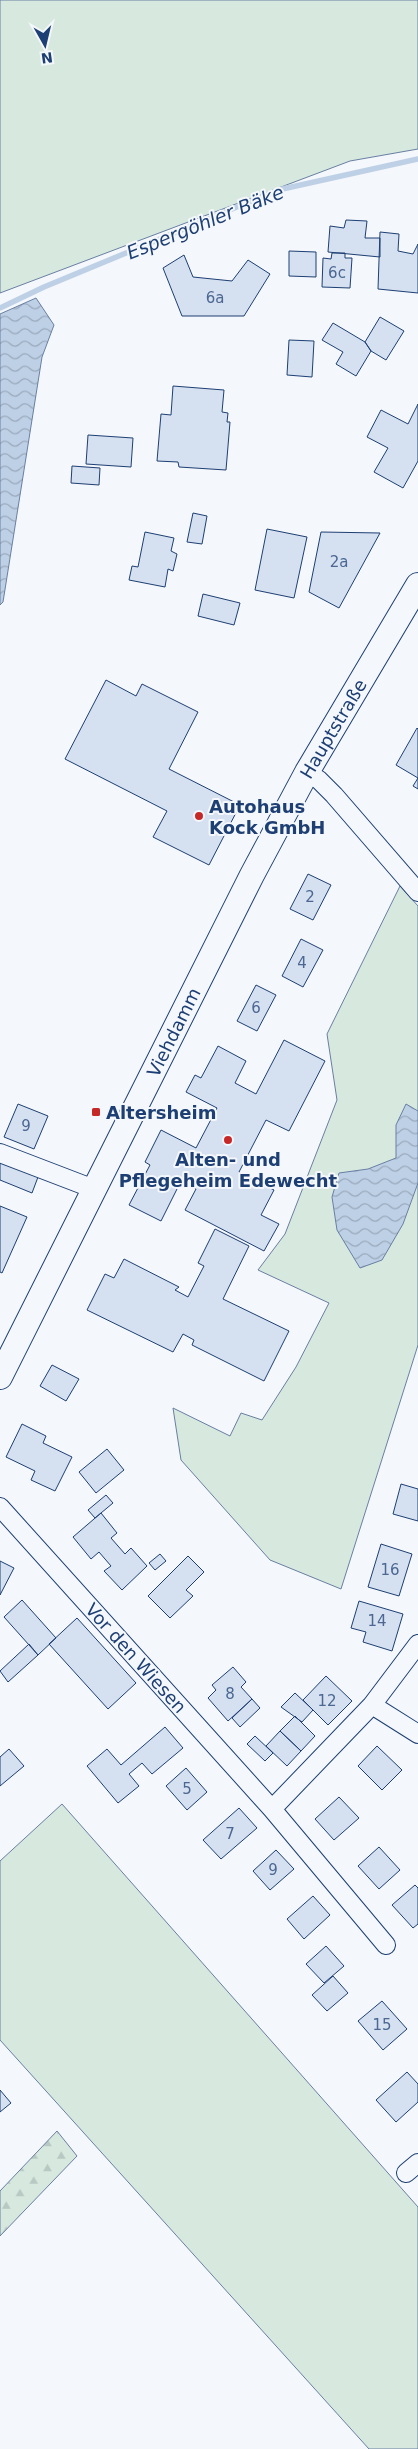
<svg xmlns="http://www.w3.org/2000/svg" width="418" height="2449" viewBox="0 0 418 2449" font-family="'DejaVu Sans',sans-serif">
<defs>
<pattern id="forest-firs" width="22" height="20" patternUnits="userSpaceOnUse" patternTransform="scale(1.25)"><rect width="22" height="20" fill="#d7e8df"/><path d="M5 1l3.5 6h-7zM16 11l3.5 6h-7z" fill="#b8c8c3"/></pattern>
<pattern id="water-waves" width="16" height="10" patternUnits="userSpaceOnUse" patternTransform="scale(1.25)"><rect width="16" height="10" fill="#bed0e5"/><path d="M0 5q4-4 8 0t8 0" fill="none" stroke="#9aaabe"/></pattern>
</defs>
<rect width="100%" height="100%" fill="#f4f7fb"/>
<path fill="#d7e8df" stroke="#687fa3" d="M0 0H418V149L350 161 0 293Z
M400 886 418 906V1345L341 1589 270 1560 181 1460 173 1408 230 1436 241 1413 262 1420 296 1367 329 1303 258 1270 285 1234 337 1100 327 1034Z
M62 1804 418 2207V2449H369L0 2040V1861Z"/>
<path fill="url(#forest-firs)" stroke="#687fa3" d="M57 2131 77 2156 0 2236V2191Z"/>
<path fill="url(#water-waves)" stroke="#687fa3" d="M36 298 54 325 42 357 3 602 0 605V314Z
M406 1104 418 1111V1183L403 1224 382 1260 360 1268 337 1230 332 1197 339 1173 368 1169 396 1158V1125Z"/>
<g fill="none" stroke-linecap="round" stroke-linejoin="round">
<path stroke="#bed0e5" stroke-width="5.5" d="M0 308 44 287 278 190 418 159"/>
</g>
<path fill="#d5e0f0" stroke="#1d3f73" d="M346 220 367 221 365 238H380V257L328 252 330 226 344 228Z
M380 232 399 234 398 251 413 254 418 244V293L378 289Z
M289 251 316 252V277L289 276Z
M332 253H345V258H352L350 288 322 287 323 258 331 259Z
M184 255 193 277 232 281 248 260 270 274 244 316H182L163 268Z
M380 317 404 331 386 360 371 351 365 342Z
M333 323 365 342 371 351 356 376 336 364 343 352 322 340Z
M289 340 314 341 312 377 287 375Z
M173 386 224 390 222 412 228 413 227 422H230L226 470 179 467 178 462 157 461 161 414 171 415Z
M418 404V461L403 488 374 472 388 448 367 437 381 410 408 424Z
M88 435 133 438 131 467 86 464Z
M72 466 100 468 99 485 71 483Z
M193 513 207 516 202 544 187 542Z
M267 529 307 537 294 598 255 590Z
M145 532 174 538 171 551 177 554 173 571 168 569 165 587 129 580 132 566 138 567Z
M321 532 380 533 339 608 309 592Z
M203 594 240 603 234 625 198 616Z
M106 680 136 696 142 684 198 712 169 769 240 805 209 865 153 837 167 811 65 759Z
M417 728 418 729V789L413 786 418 778 396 765Z
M308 874 331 885 313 920 290 909Z
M301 939 323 950 303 987 282 976Z
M256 985 276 995 257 1031 237 1021Z
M284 1040 325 1061 289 1131 266 1120 239 1172 274 1190 261 1215 279 1224 264 1251 185 1210 196 1189 181 1181 161 1221 129 1205 150 1165 145 1162 161 1130 196 1148 217 1108 186 1092 195 1075 201 1078 218 1046 246 1061 235 1083 256 1094Z
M18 1104 48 1116 34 1149 4 1137Z
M0 1162 38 1177 32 1193 0 1180Z
M0 1206 27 1217 2 1273 0 1272Z
M215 1229 249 1246 223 1299 289 1331 264 1381 192 1345 194 1340 183 1334 173 1352 87 1310 105 1274 114 1278 124 1259 179 1287 175 1290 188 1297 204 1266 198 1263Z
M52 1365 79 1379 66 1401 40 1386Z
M22 1424 46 1436 43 1443 72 1457 55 1491 31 1480 35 1471 6 1457Z
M107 1449 124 1470 96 1493 79 1472Z
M401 1484 418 1489V1521L393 1514Z
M106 1495 113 1503 95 1518 88 1510Z
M101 1513 117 1533 111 1538 125 1554 131 1548 147 1566 122 1590 104 1571 111 1566 99 1552 91 1559 73 1537Z
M381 1544 412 1554 399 1596 368 1587Z
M160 1554 166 1561 155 1570 149 1563Z
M188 1556 204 1572 186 1590 193 1596 170 1618 148 1596Z
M0 1561 14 1568 0 1595Z
M22 1600 56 1638 38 1655 4 1617Z
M359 1601 403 1614 392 1651 363 1642 366 1632 351 1628Z
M77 1618 136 1683 108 1709 49 1644Z
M29 1644 38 1655 8 1682 0 1671Z
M233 1667 246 1682 241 1687 252 1699 228 1721 208 1698 216 1690 212 1685Z
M326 1676 352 1701 328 1725 303 1700Z
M295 1693 313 1710 302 1722 281 1707Z
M252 1699 260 1708 240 1727 232 1718Z
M295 1716 315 1736 301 1751 280 1731Z
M165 1727 183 1748 152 1774 142 1763 129 1774 139 1786 118 1803 87 1766 107 1749 121 1765Z
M280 1731 301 1751 287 1766 266 1746Z
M255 1736 273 1753 265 1761 247 1744Z
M377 1746 402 1770 382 1790 358 1766Z
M9 1749 24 1766 0 1786V1757Z
M186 1768 207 1792 187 1810 166 1786Z
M339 1797 359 1818 334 1840 315 1819Z
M239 1808 257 1828 221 1859 203 1840Z
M379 1847 400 1870 379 1889 358 1866Z
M276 1850 294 1869 270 1890 253 1871Z
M415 1885 418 1888V1924L413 1928 392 1905Z
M313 1896 330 1915 304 1939 287 1919Z
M326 1946 344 1966 324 1983 306 1964Z
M333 1976 348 1993 327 2011 312 1995Z
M382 2001 407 2029 383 2050 358 2021Z
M407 2072 418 2084V2102L396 2122 376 2100Z
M0 2090 11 2103 0 2112Z"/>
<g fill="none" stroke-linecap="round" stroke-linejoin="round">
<defs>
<path id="street" d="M307 772 319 780 334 795 418 892
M0 1153 94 1189
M0 1507 272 1809 372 1705 418 1644
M372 1705 418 1734
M272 1809 386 1945
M406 2173 418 2163"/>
<g id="secondary">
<path id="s1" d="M0 1377 252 875 307 772 418 585"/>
</g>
</defs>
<use href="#street" stroke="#1d3f73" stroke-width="20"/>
<use href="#secondary" stroke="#1d3f73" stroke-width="26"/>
<use href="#street" stroke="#f4f7fb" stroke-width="18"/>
<use href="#secondary" stroke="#f4f7fb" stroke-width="24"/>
</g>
<g fill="#c62828" stroke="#f4f7fb" stroke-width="2">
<circle cx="199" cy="816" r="5"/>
<rect x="91" y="1107" width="10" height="10" rx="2.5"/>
<circle cx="228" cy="1140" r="5"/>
</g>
<g text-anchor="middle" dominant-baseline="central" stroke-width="4" stroke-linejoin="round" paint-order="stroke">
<g font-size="15" fill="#4b6792">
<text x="337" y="273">6c</text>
<text x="215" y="298">6a</text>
<text x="339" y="562">2a</text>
<text x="310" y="897">2</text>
<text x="302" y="963">4</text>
<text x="256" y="1008">6</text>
<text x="26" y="1126">9</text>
<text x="390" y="1570">16</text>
<text x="377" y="1621">14</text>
<text x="230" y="1694">8</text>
<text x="327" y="1701">12</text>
<text x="187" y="1789">5</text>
<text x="230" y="1834">7</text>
<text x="273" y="1870">9</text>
<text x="382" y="2025">15</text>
</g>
<g font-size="18" fill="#1d3f73" stroke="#f4f7fb">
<text stroke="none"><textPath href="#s1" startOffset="729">Hauptstraße</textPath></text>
<text stroke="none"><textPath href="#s1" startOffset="386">Viehdamm</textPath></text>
<text transform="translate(136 1658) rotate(48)">Vor den Wiesen</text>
</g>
<g font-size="18" font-weight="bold" fill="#1d3f73" stroke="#f4f7fb" text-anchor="start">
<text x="209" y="806">Autohaus<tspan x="209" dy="21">Kock GmbH</tspan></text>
<text x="106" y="1112">Altersheim</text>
<text x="228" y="1159" text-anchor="middle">Alten- und<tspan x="228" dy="21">Pflegeheim Edewecht</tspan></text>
</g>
<g font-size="19" font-style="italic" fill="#1d3f73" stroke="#f4f7fb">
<text transform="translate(205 222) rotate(-22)">Espergöhler Bäke</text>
</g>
</g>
<g transform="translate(45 45) rotate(172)" stroke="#f4f7fb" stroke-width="4" paint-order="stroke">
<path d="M0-4L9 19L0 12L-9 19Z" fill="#1d3f73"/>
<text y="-8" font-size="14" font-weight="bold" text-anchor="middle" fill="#1d3f73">N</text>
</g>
</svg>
